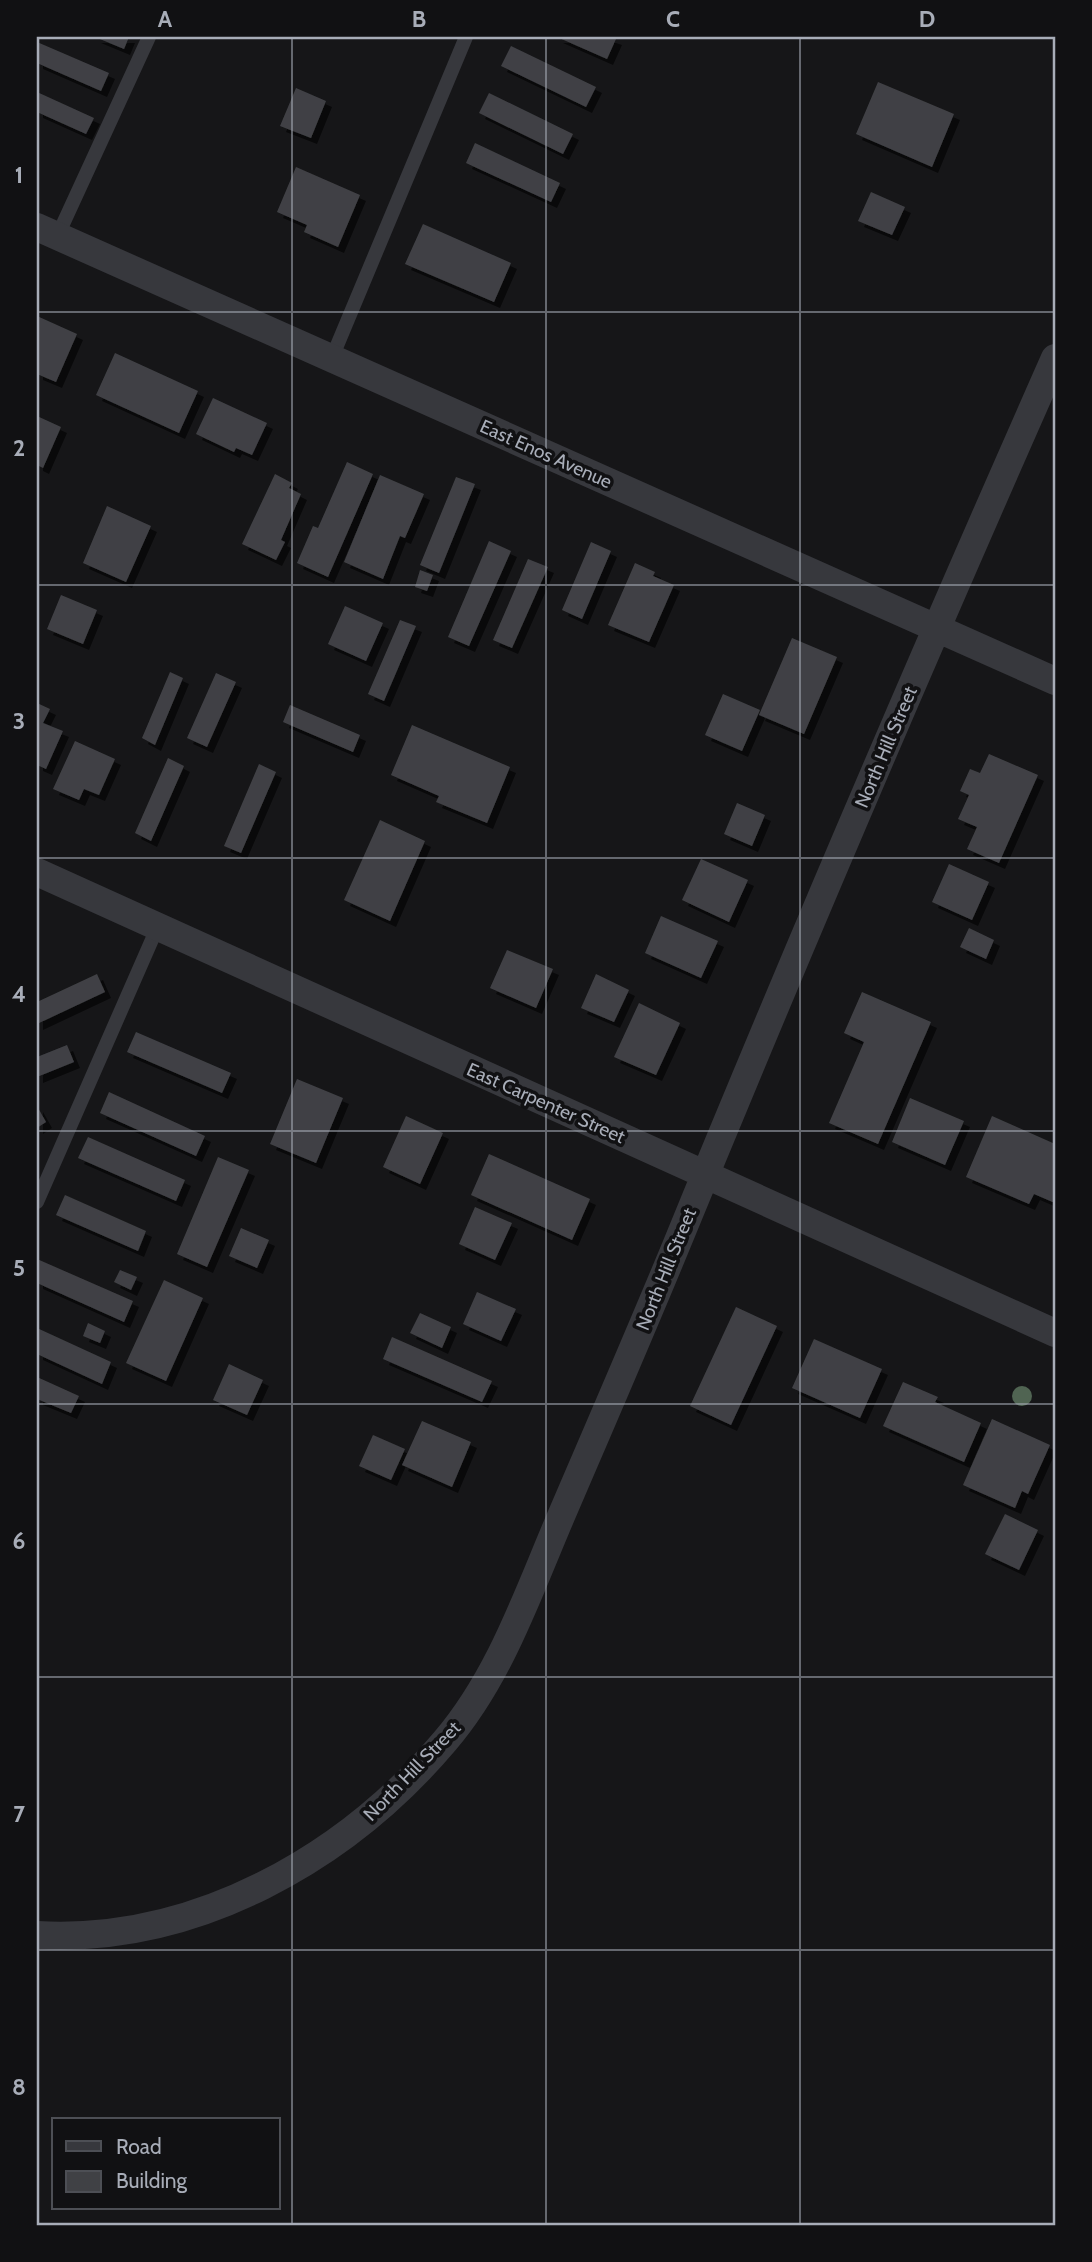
<svg xmlns="http://www.w3.org/2000/svg" width="1092" height="2262" viewBox="0 0 1092 2262" font-family="Cabin,sans-serif">
<defs>
<filter id="shadow"><feDropShadow dx="6" dy="6" stdDeviation="0" flood-color="#0009"/></filter>
</defs>
<rect width="100%" height="100%" fill="#161618"/>
<path fill="#404145" filter="url(#shadow)" d="M95 37H129L124 49Z
M557 37H610L616 39 607 59Z
M37 42 109 73 101 91 37 63Z
M511 46 596 87 586 107 501 66Z
M878 82 954 114 932 167 856 134Z
M296 88 326 101 311 138 280 126Z
M37 92 94 118 86 134 37 112Z
M489 93 573 134 563 154 479 113Z
M475 143 560 183 551 202 466 163Z
M296 167 360 195 338 247 304 232 307 225 277 212Z
M871 192 905 207 892 235 858 221Z
M423 224 511 263 494 302 405 264Z
M37 316 77 334 56 382 37 374Z
M115 353 198 391 179 433 96 395Z
M213 398 267 423 252 455 236 448 234 452 196 434Z
M37 416 61 427 43 468 37 465Z
M347 462 373 474 328 577 297 563 313 526 318 528Z
M275 474 292 483 289 488 301 494 281 540 285 542 276 560 242 544Z
M380 475 424 494 405 538 400 536 383 579 344 562Z
M456 477 475 484 439 573 420 565Z
M107 506 151 526 126 582 83 563Z
M489 541 511 551 469 646 448 637Z
M591 542 611 551 582 619 562 610Z
M528 559 548 567 512 648 493 640Z
M635 563 655 572 653 576 674 585 649 642 608 625Z
M420 570 433 575 427 591 415 587Z
M61 595 97 610 83 644 47 629Z
M345 606 383 623 366 661 328 644Z
M400 620 416 626 384 701 368 694Z
M792 638 837 657 804 734 759 715Z
M170 672 183 678 155 745 142 738Z
M216 673 236 682 207 747 187 738Z
M723 694 760 710 742 751 705 735Z
M37 703 50 709 43 723 63 731 46 769 37 765Z
M290 705 360 735 353 752 283 722Z
M412 725 510 767 487 823 436 802 439 796 391 775Z
M75 741 115 759 99 795 84 789 79 800 53 789Z
M989 754 1038 775 999 863 967 849 977 827 958 819 969 795 960 791 970 769 980 773Z
M168 758 184 766 151 841 135 833Z
M259 764 276 772 241 853 224 846Z
M737 803 765 815 752 846 724 834Z
M380 820 425 841 390 921 344 900Z
M701 859 748 880 729 922 682 900Z
M949 864 989 882 972 920 932 902Z
M661 916 718 941 701 978 645 953Z
M969 928 994 940 986 959 960 947Z
M507 950 553 969 536 1008 490 988Z
M97 974 105 992 37 1024V1002Z
M596 974 629 990 614 1022 581 1008Z
M862 992 931 1022 878 1144 829 1123 864 1042 844 1033Z
M639 1003 680 1023 656 1075 614 1057Z
M136 1032 231 1073 222 1093 127 1052Z
M67 1045 74 1062 37 1077V1057Z
M297 1079 343 1098 316 1163 270 1144Z
M109 1092 205 1136 196 1156 100 1113Z
M910 1098 964 1121 945 1165 892 1142Z
M37 1106 46 1122 37 1128Z
M406 1116 443 1133 420 1184 383 1167Z
M992 1116 1055 1144V1203L1034 1194 1029 1204 966 1177Z
M88 1137 185 1180 176 1201 78 1158Z
M489 1154 590 1199 572 1240 471 1195Z
M218 1157 249 1170 207 1267 177 1254Z
M65 1195 146 1231 138 1251 56 1215Z
M475 1207 512 1223 495 1260 459 1244Z
M241 1228 269 1240 257 1268 229 1256Z
M37 1259 133 1301 124 1322 37 1283Z
M120 1270 137 1277 131 1290 114 1282Z
M164 1280 203 1298 166 1381 126 1363Z
M477 1292 516 1309 501 1341 463 1324Z
M736 1307 777 1326 731 1425 690 1406Z
M420 1313 451 1327 442 1348 410 1333Z
M88 1323 105 1331 100 1343 83 1336Z
M37 1328 111 1362 102 1384 37 1354Z
M392 1337 492 1381 482 1402 383 1359Z
M814 1339 882 1369 860 1418 792 1388Z
M229 1364 263 1380 247 1415 213 1400Z
M37 1377 79 1396 71 1413 37 1399Z
M903 1382 938 1397 935 1402 981 1423 964 1462 883 1426Z
M992 1419 1050 1445 1028 1494 1022 1491 1015 1508 963 1485Z
M422 1421 471 1442 452 1487 402 1465Z
M373 1435 405 1449 391 1480 359 1466Z
M1005 1514 1038 1530 1019 1570 985 1554Z"/>
<g fill="none" stroke-linecap="round" stroke-linejoin="round">
<path stroke="#37383d" stroke-width="14" d="M57 237 149 37
M331 360 466 37
M37 1202 158 926"/>
<path stroke="#37383d" stroke-width="28" d="M37 227 1055 681
M37 872 1055 1333
M37 1935C195 1944 345 1859 445 1741 499 1678 527 1596 559 1521 598 1430 638 1338 676 1246 798 948 925 652 1055 358"/>
</g>
<circle fill="#506452" cx="1022" cy="1396" r="10"/>
<path fill="none" stroke="#a8adb8" stroke-width="2" stroke-opacity="0.55" d="M292 37V2225M546 37V2225M800 37V2225M37 312H1055M37 585H1055M37 858H1055M37 1131H1055M37 1404H1055M37 1677H1055M37 1950H1055"/>
<g text-anchor="middle" dominant-baseline="central" stroke-width="7" stroke-linejoin="round" paint-order="stroke">
<g font-size="19" fill="#a8adb8" stroke="#111113">
<text transform="translate(546 454) rotate(24)">East Enos Avenue</text>
<text transform="translate(886 747) rotate(-67)">North Hill Street</text>
<text transform="translate(546 1103) rotate(24)">East Carpenter Street</text>
<text transform="translate(666 1269) rotate(-68)">North Hill Street</text>
<text transform="translate(412 1771) rotate(-46)">North Hill Street</text>
</g>
</g>
<rect width="1092" height="2262" fill="none" stroke="#111113" stroke-width="77"/>
<rect x="52" y="2118" width="228" height="91" fill="#111113" stroke="#4d4f55" stroke-width="2"/>
<rect x="66" y="2141" width="35" height="10" fill="#37383d" stroke="#4d4f55" stroke-width="2"/>
<text x="116" y="2154" font-size="21" fill="#a8adb8">Road</text>
<rect x="66" y="2171" width="35" height="21" fill="#404145" stroke="#4d4f55" stroke-width="2"/>
<text x="116" y="2188" font-size="21" fill="#a8adb8">Building</text>
<rect x="38" y="38" width="1016" height="2186" fill="none" stroke="#a8adb8" stroke-width="2.5"/>
<g font-size="23" text-anchor="middle" font-weight="bold" fill="#a8adb8">
<text x="165" y="27">A</text>
<text x="419" y="27">B</text>
<text x="673" y="27">C</text>
<text x="927" y="27">D</text>
<text x="19" y="183">1</text>
<text x="19" y="456">2</text>
<text x="19" y="729">3</text>
<text x="19" y="1002">4</text>
<text x="19" y="1276">5</text>
<text x="19" y="1549">6</text>
<text x="19" y="1822">7</text>
<text x="19" y="2095">8</text>
</g>
</svg>
